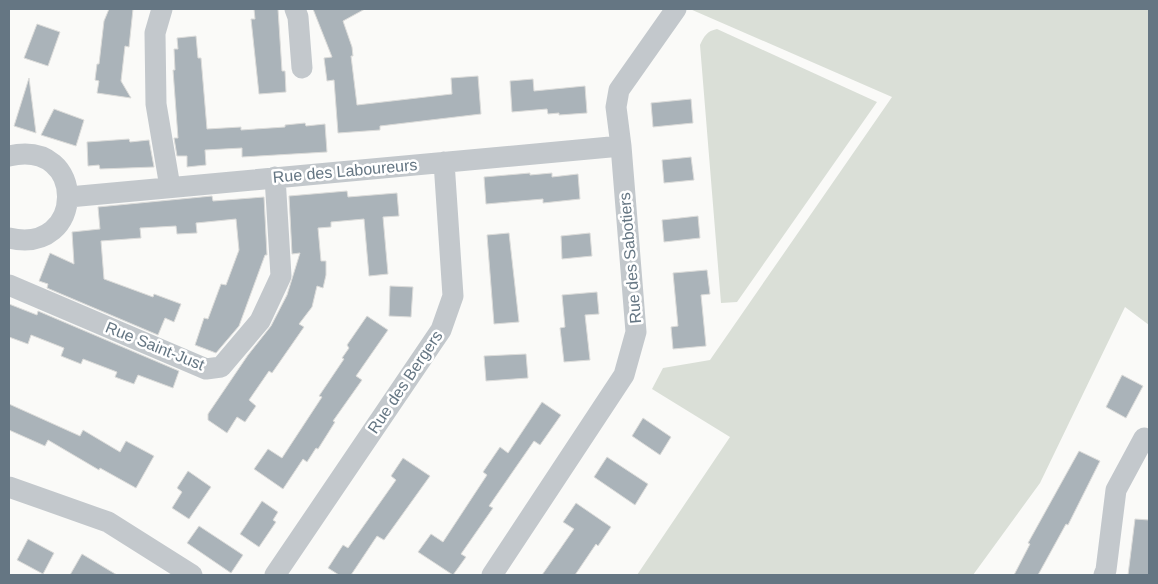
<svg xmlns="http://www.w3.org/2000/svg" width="1158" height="584" viewBox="0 0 1158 584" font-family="Helvetica,sans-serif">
<rect width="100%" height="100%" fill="#fafaf8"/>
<path fill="#dadfd7" d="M690 9H1149V325L1125 307 1040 483 973 575H637L730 437 652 389 663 368 710 360 892 97Z
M717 29 877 102 737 302 721 303 700 45C704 36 707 31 717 29Z"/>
<path fill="#aab3b9" stroke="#dcdcda" d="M109 9H133L129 47 125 46 121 81 131 98 97 93 99 81 95 80 97 64H99L104 21Z
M254 9H278L282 71H285L286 92 259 94 251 19H255Z
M313 9H365L343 21 352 47 353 56H351L357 105 452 94 451 78 478 76 481 114 380 126V130L338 133 334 80 327 81 324 58 332 57Z
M37 24 60 32 48 66 24 58Z
M196 36 198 58H201L207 129 241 127V130L285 127V125L305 123 306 126 325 124 327 152 242 157V148L205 150 206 165 187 167V156H177L174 138H178L173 70H175L174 49H178L177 38Z
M29 78 36 133 14 126Z
M533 79 534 91 585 86 587 113 559 115V113L548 114 547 109 512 112 510 81Z
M691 99 693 123 653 127 651 103Z
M54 109 84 120 76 146 41 135Z
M129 139 130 142 149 140 154 167 100 169 99 165 88 166 87 142Z
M691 157 694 180 664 183 662 160Z
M530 173V175L552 173V177L578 174 580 199 543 203V199L486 204 484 177Z
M347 191 348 197 397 193 399 216 383 217 388 274 369 276 364 219 331 222V227L318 228 321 261H326V275L323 288 317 286 312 307 299 324 304 327 272 373 269 371 249 400 256 406 245 422 237 417 227 433 208 420V414L248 355 271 326 287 295 300 253 292 254 289 196Z
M212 196 213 201 264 197 267 255H265L239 326 216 353 195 345 204 318 208 319 221 284 226 285 239 250 236 219 196 223 197 233 177 234 176 226 140 228 141 238 101 241 104 279 153 297 154 294 181 304 174 322 165 318 158 335 47 288 48 284 39 281 50 253 74 264 72 232 100 229 98 207Z
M698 216 700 238 664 242 662 220Z
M509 233 519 322 494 324 487 235Z
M590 233 592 256 562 259 561 236Z
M707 270 710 294 701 295 706 346 673 349 671 327 678 326 673 273Z
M390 286 413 287 411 317 389 316Z
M597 292 599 314 585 315 590 360 564 362 560 328 565 327 562 295Z
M9 304 37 315 38 311 179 371 173 388 138 375 134 384 115 377 117 372 83 359 81 364 61 356 64 348 31 335 28 344 9 337Z
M367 316 388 330 356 376 362 380 333 421 335 422 318 449 316 448 307 462 303 459 283 489 254 469 268 449 282 458 322 397 319 396 344 359 342 358 349 348 347 345Z
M526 354 528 378 486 381 484 356Z
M1122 375 1143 386 1126 418 1106 407Z
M542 402 561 415 540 445 534 441 489 506 493 508 461 554 466 557 453 575 418 552 431 534 443 542 487 475 483 472 500 447 508 453Z
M9 404 80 436 83 430 120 452 126 441 154 456 136 488 100 468 99 470 48 440 45 446 9 430Z
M643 418 671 437 660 455 632 436Z
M1079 451 1100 461 1068 525 1066 524 1038 575H1014L1030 544 1028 543Z
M607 457 648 484 635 505 594 477Z
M403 458 430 476 384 540 377 536 351 575H339L328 568 343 545 348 548 396 480 391 476Z
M188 471 211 487 189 519 172 508 182 492 177 488Z
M262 501 278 512 273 520 276 522 259 547 240 534Z
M576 503 611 527 598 546 596 544 575 575H542L574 529 563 522Z
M1135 519 1149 520V575H1128Z
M199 526 243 555 231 573 187 543Z
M28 539 54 553 43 574 17 560Z
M82 554 117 575H70Z"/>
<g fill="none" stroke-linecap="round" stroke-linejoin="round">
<path stroke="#c3c8cc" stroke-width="21" d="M162 9 155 33 156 104 170 187
M295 9 298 17 302 68
M9 156C88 138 86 256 9 238
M69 197 621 146
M9 285 206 369 221 367 260 321 281 276 275 177
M9 487 108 522 192 575
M275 575 441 330 453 296 444 162
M492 575 624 375 636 332 621 146 616 107 619 90 676 9
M1104 575 1106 570 1116 490 1144 438"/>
</g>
<g text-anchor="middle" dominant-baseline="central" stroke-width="5" stroke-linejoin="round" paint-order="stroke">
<g font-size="16" fill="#657683" stroke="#fff">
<text transform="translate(345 171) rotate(-5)">Rue des Laboureurs</text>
<text transform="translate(630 258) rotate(-95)">Rue des Sabotiers</text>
<text transform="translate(155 346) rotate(22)">Rue Saint-Just</text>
<text transform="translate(405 382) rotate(-56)">Rue des Bergers</text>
</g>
</g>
<rect width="1158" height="584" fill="none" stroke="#657683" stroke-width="20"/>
</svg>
